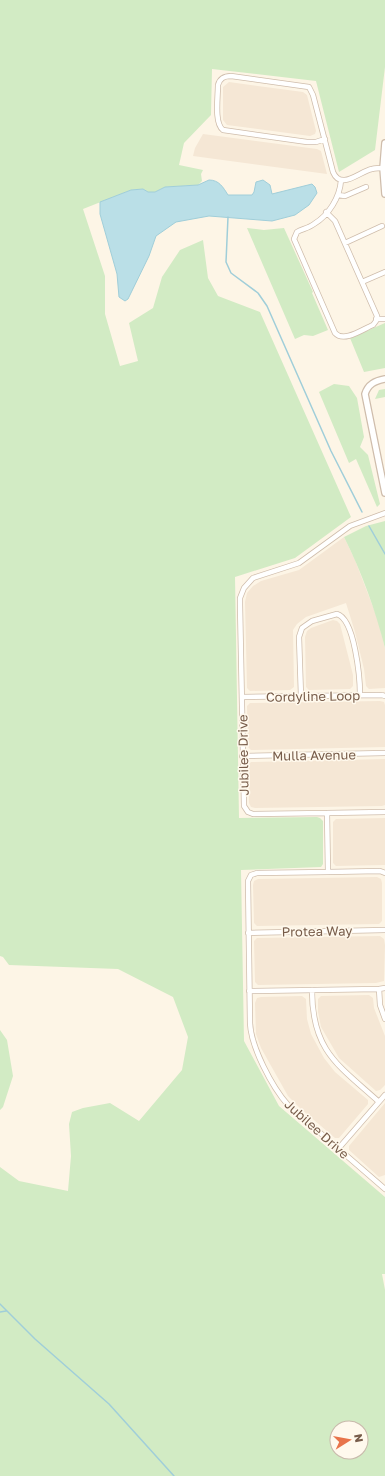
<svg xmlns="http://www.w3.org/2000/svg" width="385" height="1476" viewBox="0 0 385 1476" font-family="'Golos Text',sans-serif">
<rect width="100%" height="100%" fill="#fdf5e6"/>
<path fill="#f5e7d5" d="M229 82 303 92 307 95 316 131 315 134 310 136 227 125 223 120V87Z
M203 134 317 149 321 151 327 174 193 156 195 148Z
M344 537 355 560 378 620 385 648V688L369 689 366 686 364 669 355 632 346 603 306 617 297 624 293 630 294 687 290 690 250 691 247 688 245 602 247 593 253 586 261 581 299 570Z
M333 620 337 621 340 624 353 675V686L350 689 309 690 306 687 305 637 307 631 311 628Z
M380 701 384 702 385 705V747L251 750 248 747 247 706 250 703Z
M385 759V805L382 806 255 808 251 807 249 803 248 765 251 762Z
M385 818V865L336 866 333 863V822L336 819Z
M377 877 381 879 382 883V921L379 924 257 926 254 923 253 885 254 881 258 879Z
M380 936 384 939 385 945 384 981 376 983 258 985 255 982 254 941 257 938Z
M369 995 373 998 374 1008 385 1036V1085L380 1090 376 1091 339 1058 321 1027 318 1012V999L321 996Z
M302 996 306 999 307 1019 311 1034 324 1058 335 1072 368 1100V1104L339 1138H335L300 1108 288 1096 261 1048 256 1034 255 1003 257 998 261 997Z
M385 1103V1175L379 1177 349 1150V1146Z"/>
<path fill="#d2ebc4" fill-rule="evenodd" d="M0 0H385V67L375 150 339 172 316 81 212 69 211 115 184 143 179 165 203 170 201 174 202 181 198 185 165 187 155 192H148L143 189 131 190 83 209 105 276V314L120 366 138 361 129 323 153 308 162 277 180 250 203 240 208 278 218 296 260 312 351 517 295 558 235 577 239 818 317 817 320 818 323 821V864L321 867 241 870 244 1041 279 1106 385 1197V1274H382L385 1290V1476H0V1167L19 1181 68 1191 71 1156 69 1124 72 1112 83 1108 110 1103 139 1121 182 1070 188 1037 173 997 118 969 9 965 3 957 0 956ZM337 1428H361V1452H337Z
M247 228 264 230 284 228 313 292 312 293 328 330 313 336 304 335 295 339Z
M385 323V368L364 372 350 338Z
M334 384 349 386 357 398 364 437 360 447 368 455 380 504 377 507 356 459 349 463 319 392Z
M385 389V397L375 399 379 390Z
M385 521V648C375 609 362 573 344 537L366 526Z
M0 1030 7 1040 13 1076 3 1107 0 1110Z"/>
<path fill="#badfe7" stroke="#a0ced9" d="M209 180C219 180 223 187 228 195H252L254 192 256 182 263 180 270 185 272 194 312 184 315 187 317 193 309 205 295 215 272 221 209 216 176 222 156 236 149 256 128 299 125 301 119 297 117 274 100 214V202L131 190 143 189 148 192H155L165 187 198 185Z"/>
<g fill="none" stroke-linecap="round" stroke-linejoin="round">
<path stroke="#a0ced9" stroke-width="1.5" d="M228 217 226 262 231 273 258 293 267 306 331 451 362 512
M369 526 385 554
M0 1304 35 1339 109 1404 174 1476
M0 1312 6 1311"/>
<defs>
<path id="minor" d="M325 139 316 142H307L223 130C214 123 218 97 218 85 220 78 224 76 231 76L309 87 313 95 333 172C341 191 360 171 372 169 376 168 381 168 385 168
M338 195 345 196 366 187
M326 212 335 221 377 316 376 321 373 325C363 329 344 343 335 333L294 239 297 232C302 229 309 228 314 224 329 215 340 197 341 180
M345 243 382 226
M362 282 385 272
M376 319H385
M385 513 350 526 299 563 253 578 244 588 240 598V605L244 806 248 812 253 814 327 813 328 872 257 873 251 875 248 881 250 1023C251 1047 272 1087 288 1105L385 1189
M301 696 299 637 302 628 312 621 337 614C355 619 360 679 360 695
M242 697 382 695 385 696
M242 756 385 753
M327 813 385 812
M328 872 380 871 385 873
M248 933 385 930
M379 989 380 1005 385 1019
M312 990C312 1051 338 1065 379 1102
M249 991 379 989 385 988
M338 1149 385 1095"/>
<path id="tertiary" d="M385 143 383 168 385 194
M385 379C375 381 368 384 365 394L385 493"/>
</defs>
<use href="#minor" stroke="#cfbdac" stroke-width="6"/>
<use href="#tertiary" stroke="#cfbdac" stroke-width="8"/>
<use href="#minor" stroke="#fff" stroke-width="4.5"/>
<use href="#tertiary" stroke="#fff" stroke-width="5.5"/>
</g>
<g text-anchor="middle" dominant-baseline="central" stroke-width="3" stroke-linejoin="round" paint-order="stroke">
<g font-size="13" fill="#775c4a" stroke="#fff9ed">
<text transform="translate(313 696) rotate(-1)">Cordyline Loop</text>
<text transform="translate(243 755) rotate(-91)">Jubilee Drive</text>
<text transform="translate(314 755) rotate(-1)">Mulla Avenue</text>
<text transform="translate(317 931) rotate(-1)">Protea Way</text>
<text transform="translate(317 1129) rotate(42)">Jubilee Drive</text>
</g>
</g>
<g transform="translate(349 1440) rotate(79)"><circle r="19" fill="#fff9ed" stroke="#c9baac"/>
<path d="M0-3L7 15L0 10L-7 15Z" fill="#e8744a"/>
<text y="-6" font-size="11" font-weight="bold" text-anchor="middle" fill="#775c4a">N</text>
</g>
</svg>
